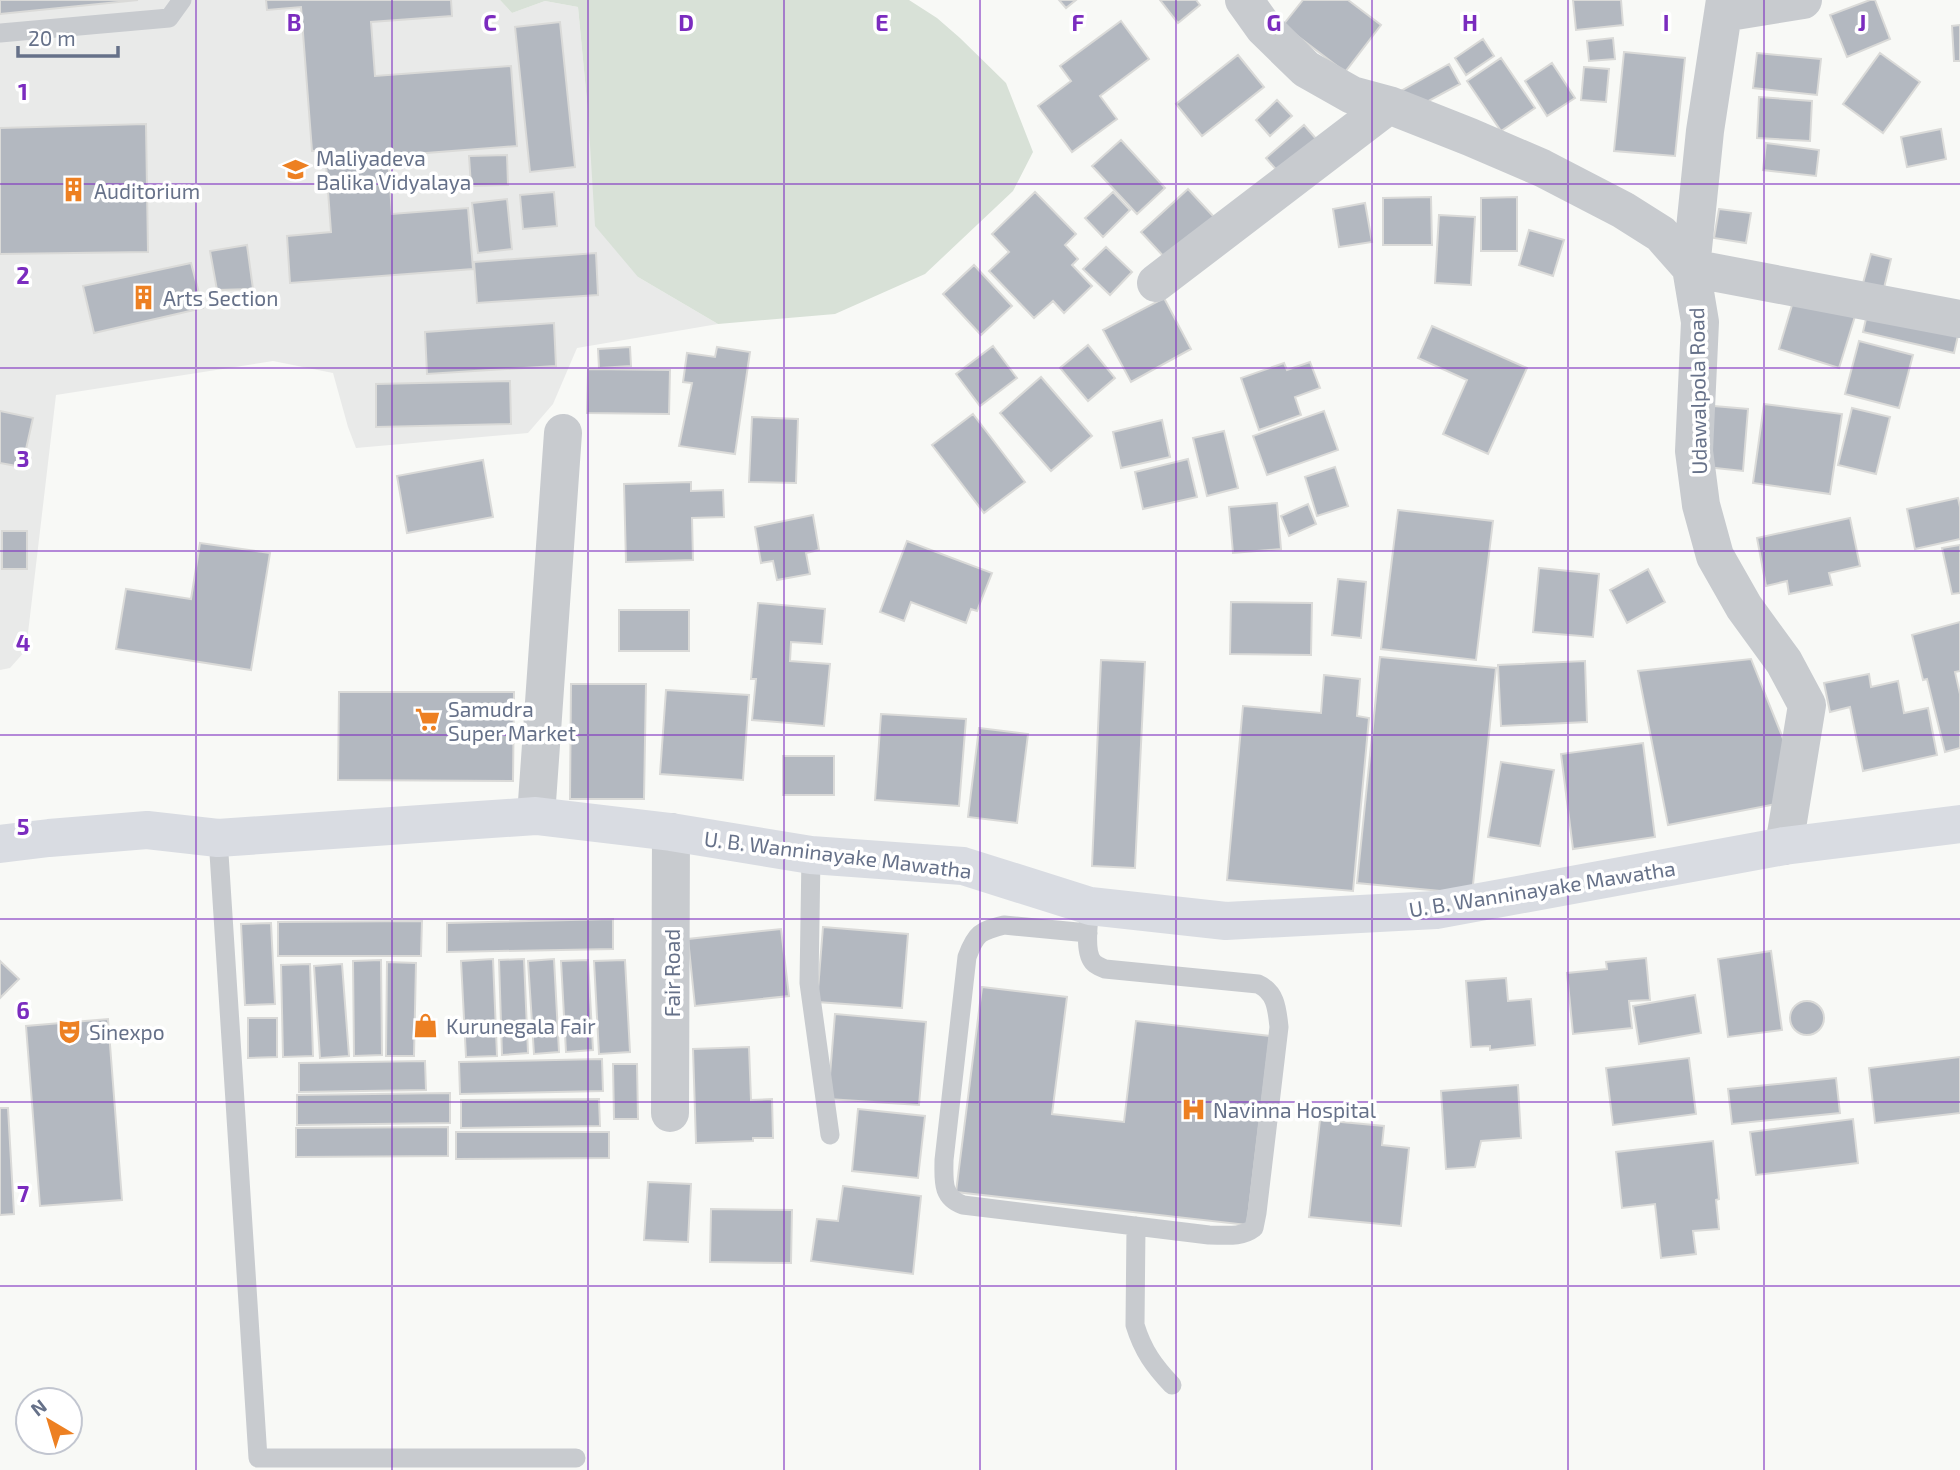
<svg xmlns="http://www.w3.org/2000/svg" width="1960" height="1470" viewBox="0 0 1960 1470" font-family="'Exo 2',sans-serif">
<rect width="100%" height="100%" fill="#f8f9f6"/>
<path fill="#e9eae9" d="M0 0H500L512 13 545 1 578 7 588 112 638 277 718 324 577 348 553 404 528 433 356 448 348 427 333 373 273 361 56 395 26 650 10 668 0 670Z"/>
<path fill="#d8e1d7" d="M500 0H909L937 18 960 38 1006 83 1033 152 1013 191 925 274 835 314 718 324 638 277 595 226 588 112 578 7 545 1 512 13Z"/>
<path fill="#b3b8c0" stroke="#dadad8" stroke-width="2" d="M0 0H138L0 14Z
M266 0H451L452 16 371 22 375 76 511 66 517 146 388 156 392 214 468 208 473 269 290 283 287 236 331 232 325 150 312 151 301 7 267 10Z
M1059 0H1076L1066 8Z
M1160 0H1196L1200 5 1178 23Z
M1303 0H1348L1381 25 1345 72 1283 25Z
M1573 0H1621L1623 25 1576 30Z
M1870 0H1875L1890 39 1847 57 1830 15Z
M1121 21 1149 59 1100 96 1117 119 1072 152 1038 106 1071 81 1060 66Z
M560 22 575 167 530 172 515 27Z
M1960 25V61H1954L1952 26Z
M1613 38 1615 59 1589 61 1587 41Z
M1483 39 1494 56 1466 75 1455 58Z
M1624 52 1685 58 1675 156 1614 151Z
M1757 53 1821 59 1817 95 1753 88Z
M1880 53 1920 82 1883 133 1843 104Z
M1238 55 1264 87 1202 136 1176 104Z
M1501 58 1535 108 1501 131 1467 81Z
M1552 63 1575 98 1547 116 1525 81Z
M1449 64 1460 84 1412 110 1401 91Z
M1584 67 1609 69 1606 102 1581 100Z
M1759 97 1812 101 1810 141 1757 138Z
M1277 100 1292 116 1270 136 1256 120Z
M146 124 148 252 0 254V128Z
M1304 125 1324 148 1286 181 1266 158Z
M1941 129 1946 159 1907 167 1901 137Z
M1121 140 1165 188 1137 214 1092 166Z
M1766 143 1819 150 1816 176 1763 170Z
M507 155 508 185 471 186 469 156Z
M1188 189 1214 217 1167 260 1141 232Z
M554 192 557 226 523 229 520 195Z
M1035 192 1076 234 1065 245 1078 259 1072 265 1092 286 1064 313 1053 301 1034 318 989 271 1009 252 992 234Z
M1113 192 1130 210 1103 237 1085 218Z
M1431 197 1432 245H1383V198Z
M1517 197V251H1481V198Z
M507 199 512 249 478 253 472 203Z
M1365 203 1372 242 1339 247 1333 209Z
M1719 209 1751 213 1746 243 1714 238Z
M1439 215 1475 217 1471 285 1435 283Z
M1529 230 1564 240 1553 276 1519 265Z
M247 245 253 289 217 290 210 251Z
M1106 247 1132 272 1110 295 1083 269Z
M596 253 598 295 477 303 474 262Z
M1871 254 1891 259 1883 292 1862 287Z
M191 263 203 308 94 333 83 286Z
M974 265 1012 306 981 335 943 294Z
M1795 295 1856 313 1839 368 1779 349Z
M1164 298 1191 349 1131 382 1103 330Z
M1868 310 1959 331 1954 353 1863 332Z
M554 323 556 366 427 374 425 332Z
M1432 326 1527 368 1488 454 1443 434 1467 380 1418 358Z
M1859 341 1913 355 1899 408 1845 394Z
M1088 345 1115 378 1088 401 1060 368Z
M993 346 1017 378 980 406 956 374Z
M630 347 631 366 599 368 598 349Z
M717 347 750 352 735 454 679 446 692 383 683 382 687 353 715 357Z
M1310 362 1320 388 1295 397 1301 415 1259 430 1241 378 1284 363 1287 370Z
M588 369 670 370 669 414 587 413Z
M1041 377 1092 436 1051 471 1000 413Z
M510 381 511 424 376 427V384Z
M1764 404 1842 414 1830 494 1753 483Z
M1702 405 1748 409 1743 471 1697 466Z
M1852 408 1890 417 1876 474 1838 465Z
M0 411 33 418 22 467 0 463Z
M1324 411 1338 450 1267 475 1253 436Z
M973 414 1025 482 984 513 932 445Z
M752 417 798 419 796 483 749 482Z
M1162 420 1170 457 1121 468 1113 432Z
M1224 431 1238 488 1207 496 1193 438Z
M1188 459 1197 497 1143 509 1135 472Z
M483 460 493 517 407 533 397 476Z
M1335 467 1348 506 1317 516 1305 477Z
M691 482V491L723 490 724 517 692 518 693 560 626 562 624 484Z
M1958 498 1960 507V539L1915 549 1907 509Z
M1277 503 1281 549 1233 553 1229 507Z
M1308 504 1316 524 1289 536 1281 516Z
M1398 510 1493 521 1476 660 1381 649Z
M813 515 819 550 806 553 810 574 777 580 773 561 761 563 755 527Z
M1850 518 1860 566 1829 573 1832 585 1789 594 1787 581 1766 586 1757 538Z
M2 531H27V569H2Z
M907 541 992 573 977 611 971 609 966 623 911 602 904 621 880 612Z
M200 543 270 553 251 670 116 649 126 589 191 599Z
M1960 545V593L1952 594 1942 548Z
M1539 568 1599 574 1593 637 1533 632Z
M1648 569 1665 602 1627 623 1610 590Z
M1338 579 1366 582 1361 638 1332 635Z
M1231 602 1312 603 1311 655 1230 654Z
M758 603 825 609 822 644 791 642 790 661 830 664 824 726 752 720 756 679H751Z
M619 610H689V651H619Z
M1960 622V671L1955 672 1960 694V748L1945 752 1927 679 1923 680 1912 635Z
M1380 657 1496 668 1472 894 1357 883Z
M1751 659 1807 798 1668 825 1638 671Z
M1101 660 1145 662 1135 868 1092 866Z
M1585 661 1587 722 1501 726 1498 665Z
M1869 674 1871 687 1898 681 1904 713 1928 708 1937 755 1863 771 1850 707 1830 712 1824 683Z
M1324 675 1360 679 1357 716 1369 718 1353 891 1227 880 1243 706 1321 713Z
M571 684H646L644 799H570Z
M666 690 749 695 743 780 660 774Z
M339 692H514L513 781 338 780Z
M881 714 966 719 959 806 875 800Z
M979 728 1028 734 1017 823 968 817Z
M1643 743 1655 837 1573 849 1561 754Z
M783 756H834V795H783Z
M1501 762 1554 770 1540 846 1488 837Z
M613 919V949L447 952V923Z
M422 921 421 956H278V922Z
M271 923 275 1004 245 1005 241 924Z
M823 927 908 934 902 1008 817 1002Z
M781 929 789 996 695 1006 688 939Z
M1771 951 1782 1030 1728 1037 1718 959Z
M1646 958 1650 1000 1629 1001 1632 1028 1573 1034 1567 973 1607 969 1606 962Z
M493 959 497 1056 466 1057 461 961Z
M524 959 528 1053 502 1055 499 960Z
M554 959 559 1052 534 1054 528 961Z
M381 960 382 1055 354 1056 353 961Z
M588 960 593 1050 566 1052 561 961Z
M625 960 630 1052 599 1054 594 961Z
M0 961 19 979 0 998Z
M387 962 416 963 414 1056H386Z
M310 964 313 1056 283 1057 281 965Z
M342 964 349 1056 320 1058 314 966Z
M1506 978 1508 1001 1531 999 1535 1045 1490 1050V1046L1471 1047 1466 981Z
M982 987 1067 997 1052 1114 1124 1122 1136 1021 1270 1036 1247 1225 956 1192Z
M1695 995 1701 1033 1639 1044 1633 1006Z
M1790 1018a17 17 0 1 1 34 0a17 17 0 1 1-34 0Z
M835 1014 926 1022 919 1105 828 1099Z
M248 1018H277V1057L248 1058Z
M108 1019 122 1200 40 1206 26 1026Z
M749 1047 751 1100 772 1099 773 1138H753V1141L696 1143 693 1049Z
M1960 1057V1113L1875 1123 1869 1068Z
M1689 1058 1696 1114 1613 1125 1606 1068Z
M602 1059 603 1091 460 1094 459 1062Z
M425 1061 426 1090 299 1092V1063Z
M613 1064H637L638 1119H614Z
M1836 1078 1840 1113 1732 1124 1728 1089Z
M1518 1085 1521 1138 1481 1141 1475 1167 1446 1169 1441 1091Z
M450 1093V1123L297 1125V1095Z
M599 1099 600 1126 461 1128V1100Z
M0 1108H8L14 1214 0 1215Z
M858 1109 925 1116 918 1178 852 1171Z
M1853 1119 1858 1163 1756 1175 1750 1132Z
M1320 1120 1384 1126 1382 1145 1409 1148 1401 1226 1309 1217Z
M448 1127V1156L296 1157V1128Z
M456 1132H609V1158L456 1159Z
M1713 1141 1719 1199 1716 1200 1719 1229 1693 1231 1696 1254 1661 1258 1655 1204 1622 1208 1616 1152Z
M648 1182 691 1184 688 1242 644 1240Z
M843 1186 921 1196 913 1274 811 1261 817 1219 838 1221Z
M711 1209 792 1210 791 1263 710 1262Z"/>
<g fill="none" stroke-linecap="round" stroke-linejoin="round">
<path stroke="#c8cbcf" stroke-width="19" d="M0 33 169 18 182 0
M218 838 258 1458H576
M811 855 809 983 830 1135
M1088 933 1004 925C980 931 976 933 967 957L944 1160C944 1180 941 1197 963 1205L1209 1235C1225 1235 1241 1238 1254 1228L1257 1213 1279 1027C1277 1009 1276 992 1258 984L1105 969C1101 967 1097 966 1094 963 1083 953 1089 920 1090 906
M1136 1226 1135 1325C1143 1351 1154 1366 1172 1385"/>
<path stroke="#c8cbcf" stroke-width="38" d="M1244 0 1264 28 1306 69 1352 95 1389 105 1470 137 1542 168 1623 210 1661 234 1691 268 1700 322 1694 451 1701 505 1715 556 1744 607 1784 662 1807 705 1784 846
M1725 0 1705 131 1691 268 1960 319
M1723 13 1803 0
M1156 283 1389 105
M536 816 563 433
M670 1113 671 832"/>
<path stroke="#d9dce2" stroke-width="38" d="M0 844 49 838 147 830 218 838 536 816 671 832 811 855 963 866 1090 906 1226 921 1436 910 1784 846 1960 824"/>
</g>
<path fill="none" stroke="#7b2cbf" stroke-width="2" stroke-opacity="0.55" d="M196 0V1470M392 0V1470M588 0V1470M784 0V1470M980 0V1470M1176 0V1470M1372 0V1470M1568 0V1470M1764 0V1470M0 184H1960M0 368H1960M0 551H1960M0 735H1960M0 919H1960M0 1102H1960M0 1286H1960"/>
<defs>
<symbol id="school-bare" viewBox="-9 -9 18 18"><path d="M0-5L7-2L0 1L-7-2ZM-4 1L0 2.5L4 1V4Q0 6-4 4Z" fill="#ed8022" stroke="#fff" stroke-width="2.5" paint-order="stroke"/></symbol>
<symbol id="building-bare" viewBox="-9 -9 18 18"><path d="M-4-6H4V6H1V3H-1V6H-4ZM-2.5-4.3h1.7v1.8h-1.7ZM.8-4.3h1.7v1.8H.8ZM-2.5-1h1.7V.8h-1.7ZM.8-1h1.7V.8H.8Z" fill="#ed8022" stroke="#fff" stroke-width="2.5" paint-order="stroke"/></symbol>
<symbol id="supermarket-bare" viewBox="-9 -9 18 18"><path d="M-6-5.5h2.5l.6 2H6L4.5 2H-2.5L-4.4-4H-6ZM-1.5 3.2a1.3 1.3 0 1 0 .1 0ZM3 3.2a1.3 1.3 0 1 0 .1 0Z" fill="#ed8022" stroke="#fff" stroke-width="2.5" paint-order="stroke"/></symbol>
<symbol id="shop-bare" viewBox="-9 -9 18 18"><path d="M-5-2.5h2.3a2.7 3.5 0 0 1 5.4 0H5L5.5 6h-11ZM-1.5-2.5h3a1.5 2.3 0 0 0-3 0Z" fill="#ed8022" stroke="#fff" stroke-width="2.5" paint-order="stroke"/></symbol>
<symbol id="theatre-bare" viewBox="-9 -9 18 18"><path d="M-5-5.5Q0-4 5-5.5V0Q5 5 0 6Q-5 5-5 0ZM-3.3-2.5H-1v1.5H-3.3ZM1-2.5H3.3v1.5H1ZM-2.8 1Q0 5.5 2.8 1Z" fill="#ed8022" stroke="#fff" stroke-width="2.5" paint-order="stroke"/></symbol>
<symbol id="hospital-bare" viewBox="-9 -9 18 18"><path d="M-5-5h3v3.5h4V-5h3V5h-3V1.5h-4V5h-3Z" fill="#ed8022" stroke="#fff" stroke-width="2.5" paint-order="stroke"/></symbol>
</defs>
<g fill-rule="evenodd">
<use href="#school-bare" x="278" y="152" width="35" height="35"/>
<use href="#building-bare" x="56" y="172" width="35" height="35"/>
<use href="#building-bare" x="126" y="280" width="35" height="35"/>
<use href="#supermarket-bare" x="410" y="702" width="35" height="35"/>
<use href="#shop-bare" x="408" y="1008" width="35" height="35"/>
<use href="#theatre-bare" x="52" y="1014" width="35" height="35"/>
<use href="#hospital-bare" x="1176" y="1092" width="35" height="35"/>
</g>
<g text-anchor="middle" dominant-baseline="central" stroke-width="7" stroke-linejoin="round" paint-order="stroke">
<g font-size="21" fill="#667189" stroke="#fff" text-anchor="start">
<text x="316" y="157">Maliyadeva<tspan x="316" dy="24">Balika Vidyalaya</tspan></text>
<text x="94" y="190">Auditorium</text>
<text x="163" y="297">Arts Section</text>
<text x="448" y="708">Samudra<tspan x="448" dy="24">Super Market</tspan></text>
<text x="446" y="1025">Kurunegala Fair</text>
<text x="89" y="1031">Sinexpo</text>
<text x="1213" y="1109">Navinna Hospital</text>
</g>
<g font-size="21" fill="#667189" stroke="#fff">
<text transform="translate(1697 391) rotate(-91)">Udawalpola Road</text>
<text transform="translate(838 854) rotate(7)">U. B. Wanninayake Mawatha</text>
<text transform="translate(1542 888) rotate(-9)">U. B. Wanninayake Mawatha</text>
<text transform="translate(671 973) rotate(-90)">Fair Road</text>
</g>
</g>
<g font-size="23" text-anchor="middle" font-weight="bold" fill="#7b2cbf" stroke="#fff" stroke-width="7" stroke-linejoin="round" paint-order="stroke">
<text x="294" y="31">B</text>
<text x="490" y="31">C</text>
<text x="686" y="31">D</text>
<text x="882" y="31">E</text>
<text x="1078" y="31">F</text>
<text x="1274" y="31">G</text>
<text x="1470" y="31">H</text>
<text x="1666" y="31">I</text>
<text x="1862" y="31">J</text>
<text x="23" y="100">1</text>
<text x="23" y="284">2</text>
<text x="23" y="467">3</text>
<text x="23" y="651">4</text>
<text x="23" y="835">5</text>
<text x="23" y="1019">6</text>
<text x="23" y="1202">7</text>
</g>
<g transform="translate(49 1421) rotate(322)"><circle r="33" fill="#ffffff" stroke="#c2c6d0" stroke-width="2"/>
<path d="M0-5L12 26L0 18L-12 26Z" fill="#ed8022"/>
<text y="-10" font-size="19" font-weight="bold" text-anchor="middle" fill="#667189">N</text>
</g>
<path d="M18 46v10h100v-10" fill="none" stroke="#667189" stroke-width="3.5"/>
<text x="28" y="46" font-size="21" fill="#667189" stroke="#ffffff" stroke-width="5" paint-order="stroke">20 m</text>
</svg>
